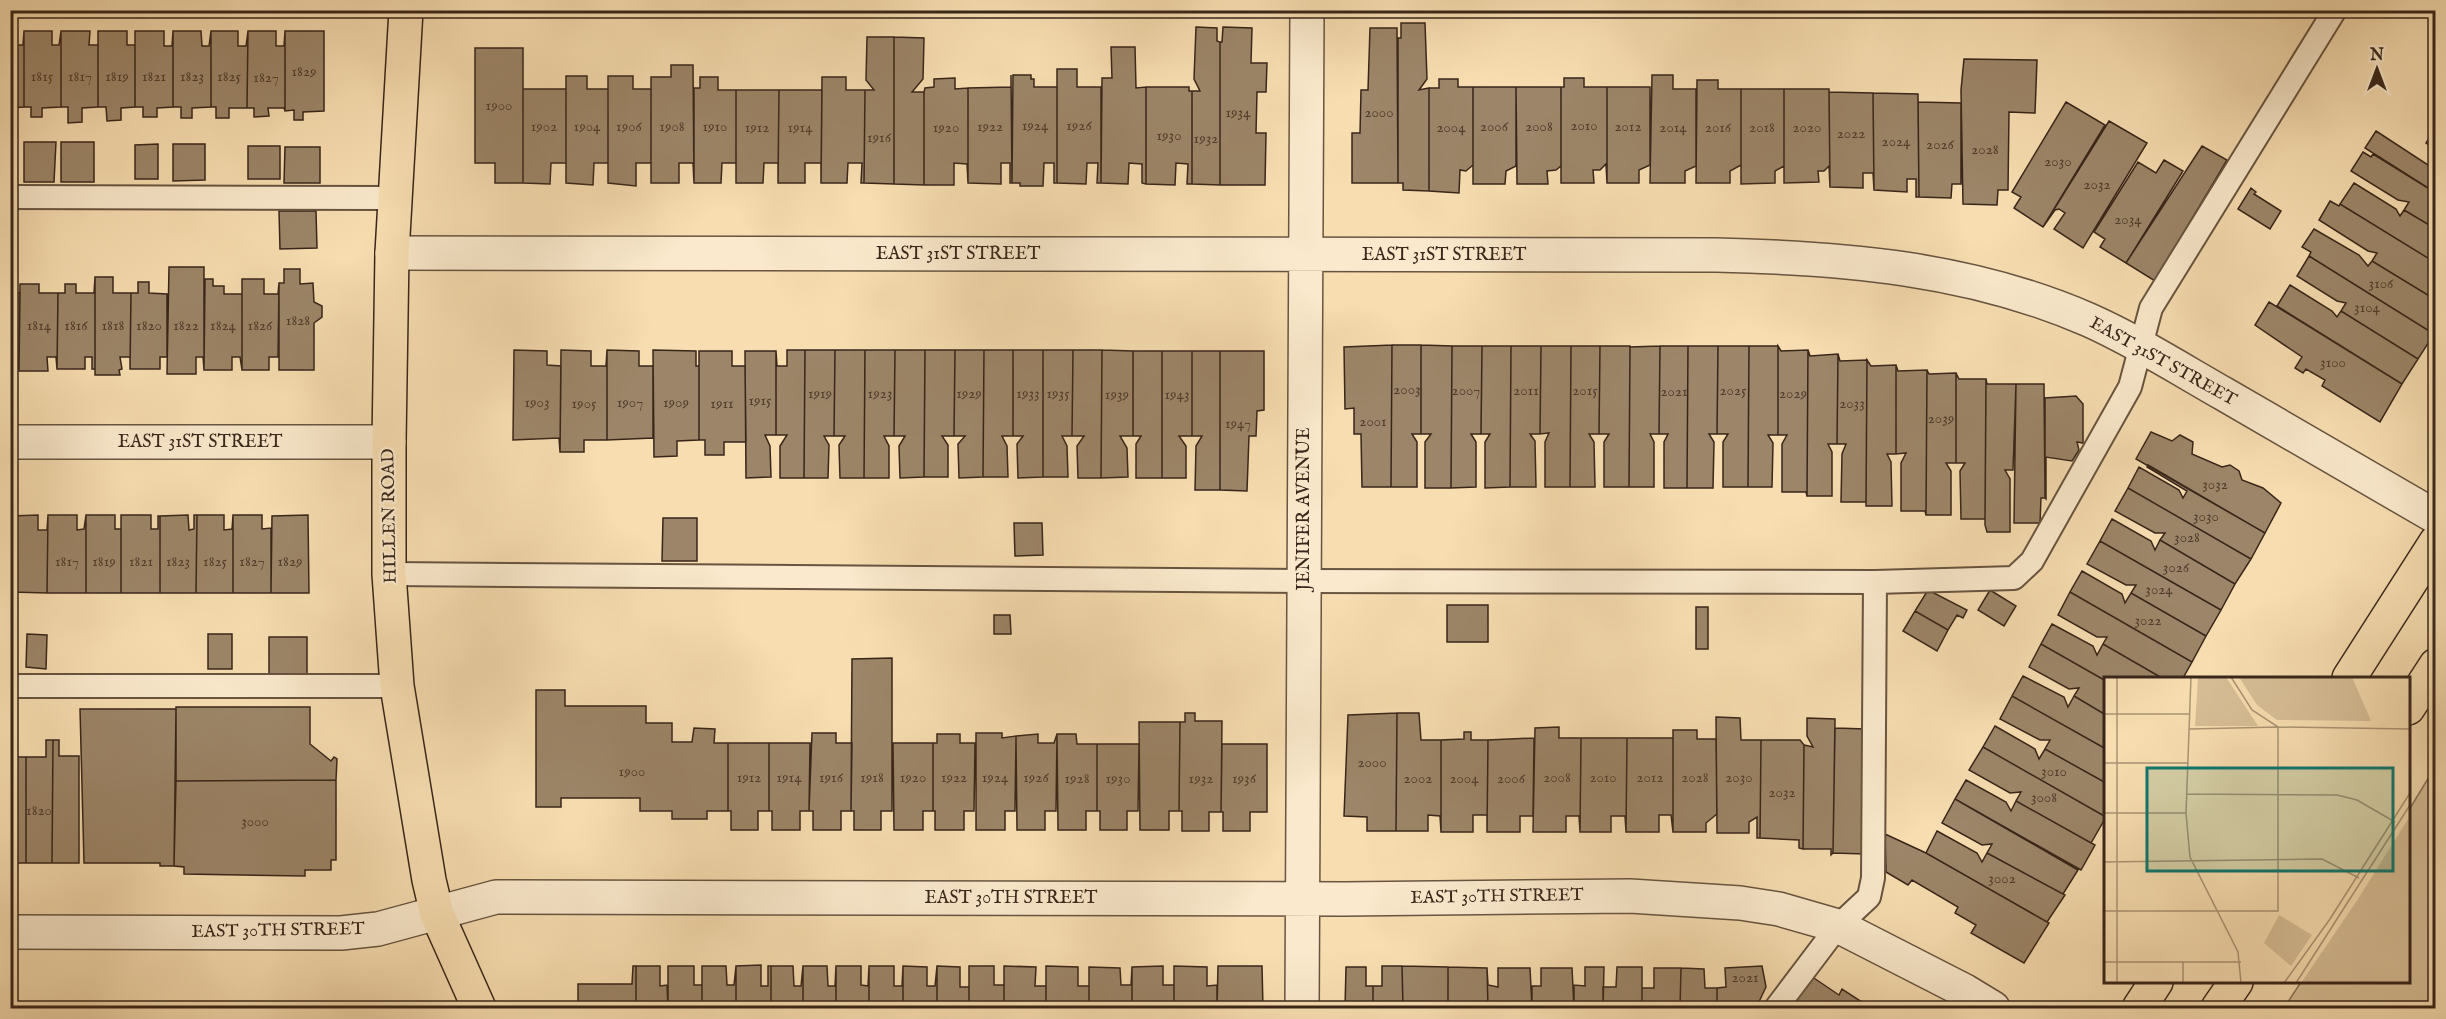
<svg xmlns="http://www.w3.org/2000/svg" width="2446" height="1019" viewBox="0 0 2446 1019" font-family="'IM FELL English',serif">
<rect width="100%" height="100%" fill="#f7ddb0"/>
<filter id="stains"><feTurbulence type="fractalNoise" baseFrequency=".00333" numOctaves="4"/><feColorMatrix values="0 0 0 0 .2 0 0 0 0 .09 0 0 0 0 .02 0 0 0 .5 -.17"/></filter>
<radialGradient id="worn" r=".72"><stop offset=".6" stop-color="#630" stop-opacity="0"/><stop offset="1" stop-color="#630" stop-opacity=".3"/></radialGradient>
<path fill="#d7be96" stroke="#887258" stroke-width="1.5" d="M2435 767V1008H2284L2301 982H2408L2409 810Z"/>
<path fill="#9c8568" stroke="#39261a" stroke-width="1.5" d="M1401 23H1425L1427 79 1419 90 1429 88V191L1403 190V183H1398V38H1401Z
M1196 27 1217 28V41L1220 42V185L1192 184V91H1200L1194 79Z
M1223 27 1252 28 1251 63H1267L1266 92H1257L1256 133H1266L1265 185H1220V42H1222Z
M1370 28H1397L1398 183H1352V133H1360L1361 90H1368Z
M10 31H15V45H23L24 31V107L10 108Z
M24 31H52V45H59L61 31V107L42 108V117H31V107H24Z
M61 31H90L89 45H98V31V107L82 108V122L68 123V107H61Z
M98 31H127V45H135V31V107L121 108V120L107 121 106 107H98Z
M135 31H164V46H172L173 31V107L157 108V117H143V107H135Z
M173 31H201L202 46H209L211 31V107L192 108V118H181V107H173Z
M211 31H238V46H246L248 31 247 108H229V118H216V107H211Z
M248 31H276V46H284L285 31V111L284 108H268L269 116 254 117V108H247Z
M285 31H324V111L303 112V120H294V110L285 111Z
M867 37H894V184L864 183 865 90H874L866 80Z
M894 37 924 38 923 79 912 92H924V185L894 184Z
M1111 47H1135L1136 88 1146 87V184L1142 183V164L1129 163 1128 184 1101 183 1102 78H1112Z
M475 48H523V183H495V163H475Z
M523 48V89H566V76V183V163H551L550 184 523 183Z
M1964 59 2037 60 2035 113 2009 112 2008 190H1998L1997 205 1963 204 1961 90Z
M671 65H693L694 183 693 163H679V183H651V77H671Z
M1057 69V183H1054V163H1044L1043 186H1020V183H1012L1013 75H1031V79H1034V87H1057Z
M1057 69H1077V87H1101V183H1097L1098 163H1087L1086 184 1057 183Z
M1011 75 1012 183H1010V163H1001V184L968 183V88L1011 87Z
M1652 75H1673V89H1696V166L1685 171V183H1650Z
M566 76H587V89H608V76V183V163H594L593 185 566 183Z
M608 76H633V89H651V163H636V186L608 183Z
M700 77H718V90H736V163H722L721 183H694V88H700Z
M822 77H846V90H865L864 183H861L862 163H848L847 183H821Z
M955 78V89L968 88V183L967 164 954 163V185H924V92L925 88 934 87V79Z
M1564 78H1584V87H1607V183L1606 164 1600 170H1593L1594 183H1561V87H1564Z
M1439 79H1458V87H1473V165L1466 171 1460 170 1459 193 1429 191V88H1439Z
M1697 80H1718V89H1741V165L1730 171V183H1696Z
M1146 87H1189V91H1192V184H1187L1188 164 1176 163 1175 185 1146 184Z
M1473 87H1516V166L1506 171 1505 184H1473Z
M1516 87H1561V183V166L1556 170 1547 171 1548 184H1517Z
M1607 87H1650V165L1639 170V183H1607Z
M1741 89H1784V166L1775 171V183L1741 184Z
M1784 89H1829L1830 187 1829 166 1824 171H1818L1819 182 1784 183Z
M736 90H779L778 183V163H764L763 183H736Z
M779 90H822L821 183V163H805V183H778Z
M1829 92 1873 93 1874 190 1873 173H1863V188L1830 187Z
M1873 93 1918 94 1919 197H1916V179H1907V192L1874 190Z
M1918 102 1961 103V184H1952L1951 198 1919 197Z
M2066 102 2105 125 2043 227 2014 208 2021 197 2012 192Z
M2109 121 2147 143 2083 248 2054 229 2065 213 2059 209 2055 210 2043 227Z
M2436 127V160L2433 148 2426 143Z
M2376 131 2431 167 2436 160V193L2365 148Z
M24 142H56L54 182H24Z
M61 142H94V182H61Z
M158 144V179H135V145Z
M173 144H205V180L173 181Z
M248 146H280V179H248Z
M2202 146 2227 160 2155 281 2126 263Z
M285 147H320V183H284Z
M2363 152 2371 157 2373 154 2436 193V229L2404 210 2409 202 2398 200 2351 171Z
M2164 160 2183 171 2126 263 2100 247 2105 239 2094 232 2138 162 2156 173Z
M2354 183 2396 209 2400 216 2404 210 2436 229V263L2340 204Z
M2251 188 2256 192 2254 194 2281 211 2270 229 2238 209Z
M2330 201 2339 206 2340 204 2436 263V300L2372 261 2377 253 2368 251 2319 220Z
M279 211H316L317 248 280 249Z
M2314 229 2359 255 2368 266 2372 261 2436 300 2434 334 2309 256 2311 252 2302 247Z
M2309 256 2434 334 2418 359 2341 311 2346 303 2337 301 2297 276Z
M169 267H204V370L203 357H196V374H167Z
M284 269H300V284L313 283 314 302 322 306V317L314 323V370H279V283H284Z
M95 277V369H92V357H85V369H57L58 293H65V284H76V293H94Z
M95 277H113V293H131L130 369V357H120L122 369 119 370 120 375H95Z
M205 279H213V286H224V294H242V370L240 357H232V370H204Z
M242 279H264V294H278L279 283 278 357H269V370H242Z
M138 282H149V293L167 294V357H160V369H130L131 293H138Z
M20 284H39V293H58L57 369 56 357H47L48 371H19Z
M2290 285 2332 311 2337 317 2341 311 2418 359 2402 384 2277 306Z
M10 293H20L19 371 18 357H11L10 371Z
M2269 302 2402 384 2380 422 2322 386 2325 380 2306 369 2303 373 2295 368 2302 357 2255 325Z
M1392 345H1421V434H1412L1417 442V487H1391Z
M1392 345 1391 487H1362L1361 434H1354V408L1345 409 1344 347Z
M1421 345 1452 346 1451 488H1425V442L1431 434H1421Z
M1452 346H1482L1481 434H1471L1476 442V487L1451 488Z
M1482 346H1511L1510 487 1485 488V442L1490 434H1481Z
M1511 346H1541L1540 434H1530L1535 441 1536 487H1510Z
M1541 346H1571L1570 487H1545V442L1549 433 1540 434Z
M1571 346H1600L1599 434H1589L1594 442 1595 487H1570Z
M1600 346H1630L1629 487H1604V442L1609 434H1599Z
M1660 346 1659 434H1650L1654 442V487H1629L1630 347Z
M1660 346H1688L1687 488H1664V442L1668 434H1659Z
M1688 346H1718L1717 434H1709L1714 442 1713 488H1687Z
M1718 346H1749L1748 487H1723V442L1728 434H1717Z
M1749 346H1778V435H1768L1773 443 1772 487H1748Z
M1778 346 1781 351 1808 350 1807 496 1806 492H1782V444L1787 435H1778Z
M514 350 547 351V365L561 366 560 452 559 438 513 440Z
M561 350 591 351V366H606L607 350V440H584V452H560Z
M607 350 639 351V366H653V438L607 440Z
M653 350 696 351V366H699V440L677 441V456L654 457Z
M787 350H805L804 478H780V446L787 435H776V351L777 366H787Z
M805 350H835L834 436H824L829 445 828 478H804Z
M835 350H865L864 478H840L839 445 845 436H834Z
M865 350H895L894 436H884L889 446V478H864Z
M895 350H925L924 477 900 478 899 446 905 436H894Z
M925 350H955L954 436H942L948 445V477H924Z
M955 350H984L983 477 959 478 958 444 965 436H954Z
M984 350H1013V436H1002L1007 446 1008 477H983Z
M1013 350H1043V477L1018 478 1017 444 1023 436H1013Z
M1043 350H1073L1072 436H1062L1067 446 1068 477H1043Z
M1073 350H1102L1101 478H1078L1077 446 1084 436H1072Z
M1102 350 1133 351V436H1120L1127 448 1128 477 1101 478Z
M1808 350 1810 356 1838 354 1837 444H1828L1832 452V496H1807Z
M699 351H732V366H745L746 442H724V455H705V440H699Z
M745 351H776V435H765L770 446 771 477 746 478Z
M1133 351H1162V478H1136V444L1141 436H1133Z
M1162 351H1192V436H1179L1186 446V478H1162Z
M1192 351H1220V490H1195L1196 446 1202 436H1192Z
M1220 351H1264V410L1257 411 1256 436H1249L1247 491 1220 490Z
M1838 354 1840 361 1867 360 1866 506V502H1841L1842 454 1846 444H1837Z
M1867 360 1871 366 1896 365V454H1887L1891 462 1892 506H1866Z
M1896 365 1898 371 1927 370 1926 515 1925 511H1901V463L1906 453 1896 454Z
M1927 370 1929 374 1956 373V463H1946L1951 471V515H1926Z
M1956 373 1959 379H1986L1985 519H1961L1960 471 1965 463H1956Z
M1986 379 1987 384H2016L2013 470H2005L2010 479V532H1987L1985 525Z
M2016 384H2044L2045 498H2041L2040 523H2014Z
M2076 396 2083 404V443L2077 442 2079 450 2072 461 2046 457V499L2045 498V398Z
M2151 432 2172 441 2180 435 2193 442 2192 454 2222 467 2230 465 2239 471 2242 480 2263 488 2281 503 2265 533 2136 459Z
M2148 465 2265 533 2251 559 2128 488 2139 467 2179 490 2183 498 2187 491 2147 467Z
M2128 488 2251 559 2235 584 2160 540 2165 533H2155L2115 511Z
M38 515V530H47L48 515 47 593 11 592V516Z
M48 515H77V530L84 529 86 515V593H47Z
M86 515H115V529H121V593H86Z
M121 515H151V529H158V516H160V593H121Z
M188 515 189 530 194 529V515H197L196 593H160V516Z
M197 515H224V530L232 529 233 515V593H196Z
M233 515H262V529L271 528V593H233Z
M308 515 309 593H271L272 516Z
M663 518H697V561H662Z
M2112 519 2151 541 2155 550 2160 540 2235 584 2221 610 2100 541Z
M1014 523H1042L1043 555 1015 556Z
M2100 541 2221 610 2206 636 2131 593 2136 585H2126L2087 564Z
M2082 571 2122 594 2125 603 2131 593 2206 636 2192 662 2070 592Z
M1928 590 1967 610 1963 618 1957 615 1948 630 1915 611Z
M1990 590 2016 606 2004 626 1978 610Z
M2070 592 2192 662 2183 678H2162L2103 644 2107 637H2097L2058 615Z
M1447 605H1488V642H1447Z
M1696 607H1708V649H1696Z
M1915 611 1948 630 1937 651 1903 631Z
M994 615H1010L1011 634H994Z
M2052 624 2093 646 2097 655 2103 644 2162 678H2106V681L2041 644Z
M27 634 47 635 46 669 26 667Z
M208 634H232V669H208Z
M269 637H307V676H269Z
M2041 644 2106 681V715L2074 696 2079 688 2069 689 2029 667Z
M892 658V811H881V830H854V811H851L852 659Z
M2023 676 2064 697 2068 707 2074 696 2106 715V749L2012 696Z
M536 690H565V706H646V723H672V742H692L694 728 715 729 714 743H728V811H707V819H672V811H640V798H561V807H536Z
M2012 696 2106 749V783L2045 749 2050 740H2040L2000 719Z
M176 707H310V744L331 761 334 757 337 759 336 780 176 781Z
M80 709H176L174 866H160V863H84Z
M1185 713H1195V721H1222L1221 812H1209V831H1182V811H1179L1180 722H1185Z
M1397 713 1396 831H1367V817L1344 816 1348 715Z
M1397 713H1419L1421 740H1441V832L1440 816 1428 815V831H1396Z
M1716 717 1740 718 1741 740H1761L1760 838H1757V817L1749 822V833H1717Z
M1807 718 1835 719 1833 853 1831 855V849H1803L1804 745 1813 747 1807 736Z
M1139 722H1180L1179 811H1169V830H1140Z
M1995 726 2035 749 2039 759 2045 749 2106 783V817L1983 747Z
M1559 727V738H1581L1580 832 1579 816H1566V832H1533L1535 728Z
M1835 728 1866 729 1865 854 1833 853Z
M1673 730H1697V739H1716L1717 814 1706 823V832H1673Z
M1464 732H1471V740H1488L1487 832V815H1473V832H1441V740L1464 739Z
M812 733H836V743H852L851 811H841V830H813V811H809Z
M976 733H1002V738L1016 736 1015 811H1005V830H976Z
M937 734H960V743H975L974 811H964V830H935V811H933V743H937Z
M1038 734V743H1054L1057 734 1056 811H1045V830H1017L1016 736Z
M1057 734H1076L1077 744H1097V811H1086V830H1058Z
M10 738H14V757H26V863H10Z
M1534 738 1533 816H1520V832H1487L1488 740Z
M1581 738H1627L1626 832 1625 816H1611V832H1580Z
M1627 738H1673V832L1671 815H1659V832H1626Z
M46 740H53L52 863H26V757H46Z
M53 740H59V756H79V863H52Z
M1761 740H1800L1804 745 1803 849 1799 848V840L1760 838Z
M728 743H769V811H758V830H731V811H728Z
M769 743H810L809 811H800V830H772V811H769Z
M893 743H933V811H923V830H894Z
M1097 744H1139L1138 811H1127V830H1100V811H1097Z
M1222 744H1267V812H1250V831H1223V812H1221Z
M1983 747 2106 817 2091 843 2016 801 2021 792 2010 793 1969 770Z
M336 780V860H331V870H305V876L184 874V867L174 866 176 781Z
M1966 780 2006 802 2011 811 2016 801 2095 845 2081 870 1955 799Z
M1955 799 2078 870 2063 894 1987 853 1992 844 1982 845 1942 823Z
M1937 831 1977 853 1982 862 1987 853 2065 895 2047 922 1926 853Z
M1885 834 1926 853 2049 923 2024 963 1971 933 1976 925 1955 913 1958 907 1912 880 1908 885 1886 872Z
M761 965V986H768V966H771V1008H736V966Z
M633 966H636V1008H578V984H632Z
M636 966H660V986L667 985 668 1008H636Z
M668 966H694V985H702V966V1008H668Z
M702 966H726L727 985H734L736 966V1008H702Z
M771 966H793L794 986H801L803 966V1008H771Z
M803 966H827L828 986H835L836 966V1008H803Z
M836 966H861V985L868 986 869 966V1008H836Z
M869 966H894V986H902L903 966V1008H869Z
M903 966 927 967V986H935L937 966V1008H903Z
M937 966 960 967V987H969V1008H937Z
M969 966H994V985H1004V1008H969Z
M1004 966 1036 967 1035 986H1046V1008H1004Z
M1046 966 1078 967V986H1089V1008H1046Z
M1163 966V985H1174V1008H1132V967Z
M1174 966 1207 967V986L1217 985V1008H1174Z
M1218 966H1262L1263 1008H1217Z
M1382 966H1402L1403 1008H1373V986H1382Z
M1402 966 1448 967V1008H1403Z
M1762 966 1766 987 1756 1008H1717V988L1726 987 1725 968Z
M1089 967 1120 968 1121 985H1131L1132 967V1008H1089Z
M1346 967H1366V986H1373V1008H1345Z
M1448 967 1487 968 1488 1008H1448Z
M1585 967H1604L1603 1008H1574V985L1585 986Z
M1617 967H1642V1008H1603V987H1616Z
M1487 968 1488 985 1498 987V968H1530L1532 1008H1488Z
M1541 968H1572L1574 1008H1532V986H1541Z
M1654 968H1681L1680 1008H1642V988H1654Z
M1681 968 1704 969 1705 988H1717V1008H1680Z
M1808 974 1839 995 1842 989 1865 1004 1862 1008H1800L1790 1002Z"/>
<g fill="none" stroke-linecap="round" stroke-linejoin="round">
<defs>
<path id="service" d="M10 197 395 198
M389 574 1304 581 1875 582 2014 578 2032 561 2130 387 2151 308 2335 10
M10 686H397
M1776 1008 1838 926 1869 897 1873 878 1875 582"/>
<path id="minor" d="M392 253 1716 255C1844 258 1970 268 2089 320 2136 341 2180 369 2224 394 2294 435 2365 476 2436 517
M10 442H389
M10 932 341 933 378 929 496 897 1344 899 1630 896 1740 903 1779 909 1838 926 1965 991 1993 1008
M1302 1008 1307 10"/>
<path id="primary" d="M406 10 392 253 389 442V574L397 686 429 880 437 914 479 1008
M2349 678 2436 542
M2408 708 2436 665
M2139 1008 2156 982
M2218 1008 2236 982"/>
</defs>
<use href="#service" stroke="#685440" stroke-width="26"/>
<use href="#minor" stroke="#685440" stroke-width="36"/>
<use href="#primary" stroke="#39261a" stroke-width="36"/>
<use href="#service" stroke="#fae9cc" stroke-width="22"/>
<use href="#minor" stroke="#fae9cc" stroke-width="33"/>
<use href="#primary" stroke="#f7ddb0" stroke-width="33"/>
</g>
<g text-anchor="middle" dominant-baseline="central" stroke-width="4.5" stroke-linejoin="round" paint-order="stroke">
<g font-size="15" fill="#523e2e">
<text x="304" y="71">1829</text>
<text x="42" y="76">1815</text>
<text x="80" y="76">1817</text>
<text x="117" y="76">1819</text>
<text x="154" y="76">1821</text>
<text x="192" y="76">1823</text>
<text x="229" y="76">1825</text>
<text x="266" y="77">1827</text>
<text x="499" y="105">1900</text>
<text x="1238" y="112">1934</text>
<text x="1379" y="112">2000</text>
<text x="1035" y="125">1924</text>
<text x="1079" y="125">1926</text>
<text x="1584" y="125">2010</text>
<text x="544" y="126">1902</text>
<text x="587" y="126">1904</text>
<text x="629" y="126">1906</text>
<text x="672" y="126">1908</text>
<text x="715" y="126">1910</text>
<text x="990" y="126">1922</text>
<text x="1494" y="126">2006</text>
<text x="1539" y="126">2008</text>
<text x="1628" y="126">2012</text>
<text x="757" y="127">1912</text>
<text x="800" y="127">1914</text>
<text x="946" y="127">1920</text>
<text x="1451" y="127">2004</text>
<text x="1673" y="127">2014</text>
<text x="1718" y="127">2016</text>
<text x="1762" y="127">2018</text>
<text x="1807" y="127">2020</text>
<text x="1851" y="133">2022</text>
<text x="1169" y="135">1930</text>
<text x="879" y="137">1916</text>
<text x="1206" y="138">1932</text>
<text x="1896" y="141">2024</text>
<text x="1940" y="144">2026</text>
<text x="1985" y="149">2028</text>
<text x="2058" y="161">2030</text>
<text x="2097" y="184">2032</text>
<text x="2128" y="219">2034</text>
<text x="2381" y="283">3106</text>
<text x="2367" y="307">3104</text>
<text x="298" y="320">1828</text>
<text x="39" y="325">1814</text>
<text x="76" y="325">1816</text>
<text x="113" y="325">1818</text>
<text x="149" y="325">1820</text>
<text x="186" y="325">1822</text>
<text x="223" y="325">1824</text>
<text x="260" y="325">1826</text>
<text x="2333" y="362">3100</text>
<text x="1407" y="389">2003</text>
<text x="1466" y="390">2007</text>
<text x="1526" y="390">2011</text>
<text x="1585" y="390">2015</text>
<text x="1733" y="390">2025</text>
<text x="1674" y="391">2021</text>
<text x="820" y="393">1919</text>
<text x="880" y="393">1923</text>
<text x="969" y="393">1929</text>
<text x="1028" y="393">1933</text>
<text x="1058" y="393">1935</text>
<text x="1793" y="393">2029</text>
<text x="1117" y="394">1939</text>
<text x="1177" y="394">1943</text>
<text x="760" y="400">1915</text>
<text x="537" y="402">1903</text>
<text x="630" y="402">1907</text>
<text x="676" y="402">1909</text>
<text x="584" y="403">1905</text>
<text x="722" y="403">1911</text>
<text x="1852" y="403">2033</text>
<text x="1941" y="418">2039</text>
<text x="1373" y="421">2001</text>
<text x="1238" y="423">1947</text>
<text x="2215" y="484">3032</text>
<text x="2206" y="516">3030</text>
<text x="2187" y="537">3028</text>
<text x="67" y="561">1817</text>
<text x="104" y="561">1819</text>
<text x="141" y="561">1821</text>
<text x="178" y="561">1823</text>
<text x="215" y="561">1825</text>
<text x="252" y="561">1827</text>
<text x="290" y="561">1829</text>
<text x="2176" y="567">3026</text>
<text x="2159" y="589">3024</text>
<text x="2148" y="620">3022</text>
<text x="1372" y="762">2000</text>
<text x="632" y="771">1900</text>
<text x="2054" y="771">3010</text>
<text x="749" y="777">1912</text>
<text x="789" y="777">1914</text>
<text x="831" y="777">1916</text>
<text x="872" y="777">1918</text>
<text x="913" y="777">1920</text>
<text x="954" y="777">1922</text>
<text x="995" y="777">1924</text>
<text x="1036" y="777">1926</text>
<text x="1557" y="777">2008</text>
<text x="1603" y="777">2010</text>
<text x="1650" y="777">2012</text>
<text x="1695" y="777">2028</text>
<text x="1739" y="777">2030</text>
<text x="1077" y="778">1928</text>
<text x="1118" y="778">1930</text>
<text x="1201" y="778">1932</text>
<text x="1244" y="778">1936</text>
<text x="1418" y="778">2002</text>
<text x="1464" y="778">2004</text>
<text x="1511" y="778">2006</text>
<text x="1782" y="792">2032</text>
<text x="2044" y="797">3008</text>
<text x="39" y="810">1820</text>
<text x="255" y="821">3000</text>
<text x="2002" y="878">3002</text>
<text x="1745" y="977">2021</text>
</g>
<g font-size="18" fill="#39261a" stroke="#fae9cc">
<text x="958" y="254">EAST 31ST STREET</text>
<text x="1444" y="255">EAST 31ST STREET</text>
<text transform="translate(2163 362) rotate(29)">EAST 31ST STREET</text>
<text x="200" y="442">EAST 31ST STREET</text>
<text transform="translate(1304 509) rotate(-90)">JENIFER AVENUE</text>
<text transform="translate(390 516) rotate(-91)">HILLEN ROAD</text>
<text transform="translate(1497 897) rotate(-1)">EAST 30TH STREET</text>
<text x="1011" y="898">EAST 30TH STREET</text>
<text transform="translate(278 931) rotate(-1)">EAST 30TH STREET</text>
</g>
</g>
<g transform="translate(2104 677)">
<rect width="306" height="306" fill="#f7ddb0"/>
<path d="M94 0H122L154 49H91ZM135 0H248L267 44 173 43 153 28ZM306 139V306H197L254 222ZM175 238 208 258 187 289 160 266Z" fill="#d7be96"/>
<path fill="none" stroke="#ab9474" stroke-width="1.5" d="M13 0V306M87 0 82 136 86 180 134 275 137 306M127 0 148 33 174 50 306 52M0 37H86M0 86H84M82 117 233 118 253 123 291 145M0 136H82M0 185 218 182 255 201M0 234H174V50L85 52M0 285H137M79 285V306M180 306 226 242 306 116M192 306 306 128"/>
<path fill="#0f766e" fill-opacity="0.15" stroke="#0f766e" stroke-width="3" d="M43 91H289V194H43Z"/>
<rect width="306" height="306" fill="none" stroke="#39261a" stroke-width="3"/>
</g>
<rect width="2446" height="1019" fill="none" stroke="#f7ddb0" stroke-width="36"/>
<rect x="12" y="12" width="2422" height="995" fill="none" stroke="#39261a" stroke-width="3"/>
<rect x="18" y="18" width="2410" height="983" fill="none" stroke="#39261a" stroke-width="1.5"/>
<g transform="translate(2377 69)" stroke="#fae9cc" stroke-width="4.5" paint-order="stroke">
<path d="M0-4.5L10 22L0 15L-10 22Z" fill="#39261a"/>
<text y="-9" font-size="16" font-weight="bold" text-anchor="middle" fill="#39261a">N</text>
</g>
<rect width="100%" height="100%" filter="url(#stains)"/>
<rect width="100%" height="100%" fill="url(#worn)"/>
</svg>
